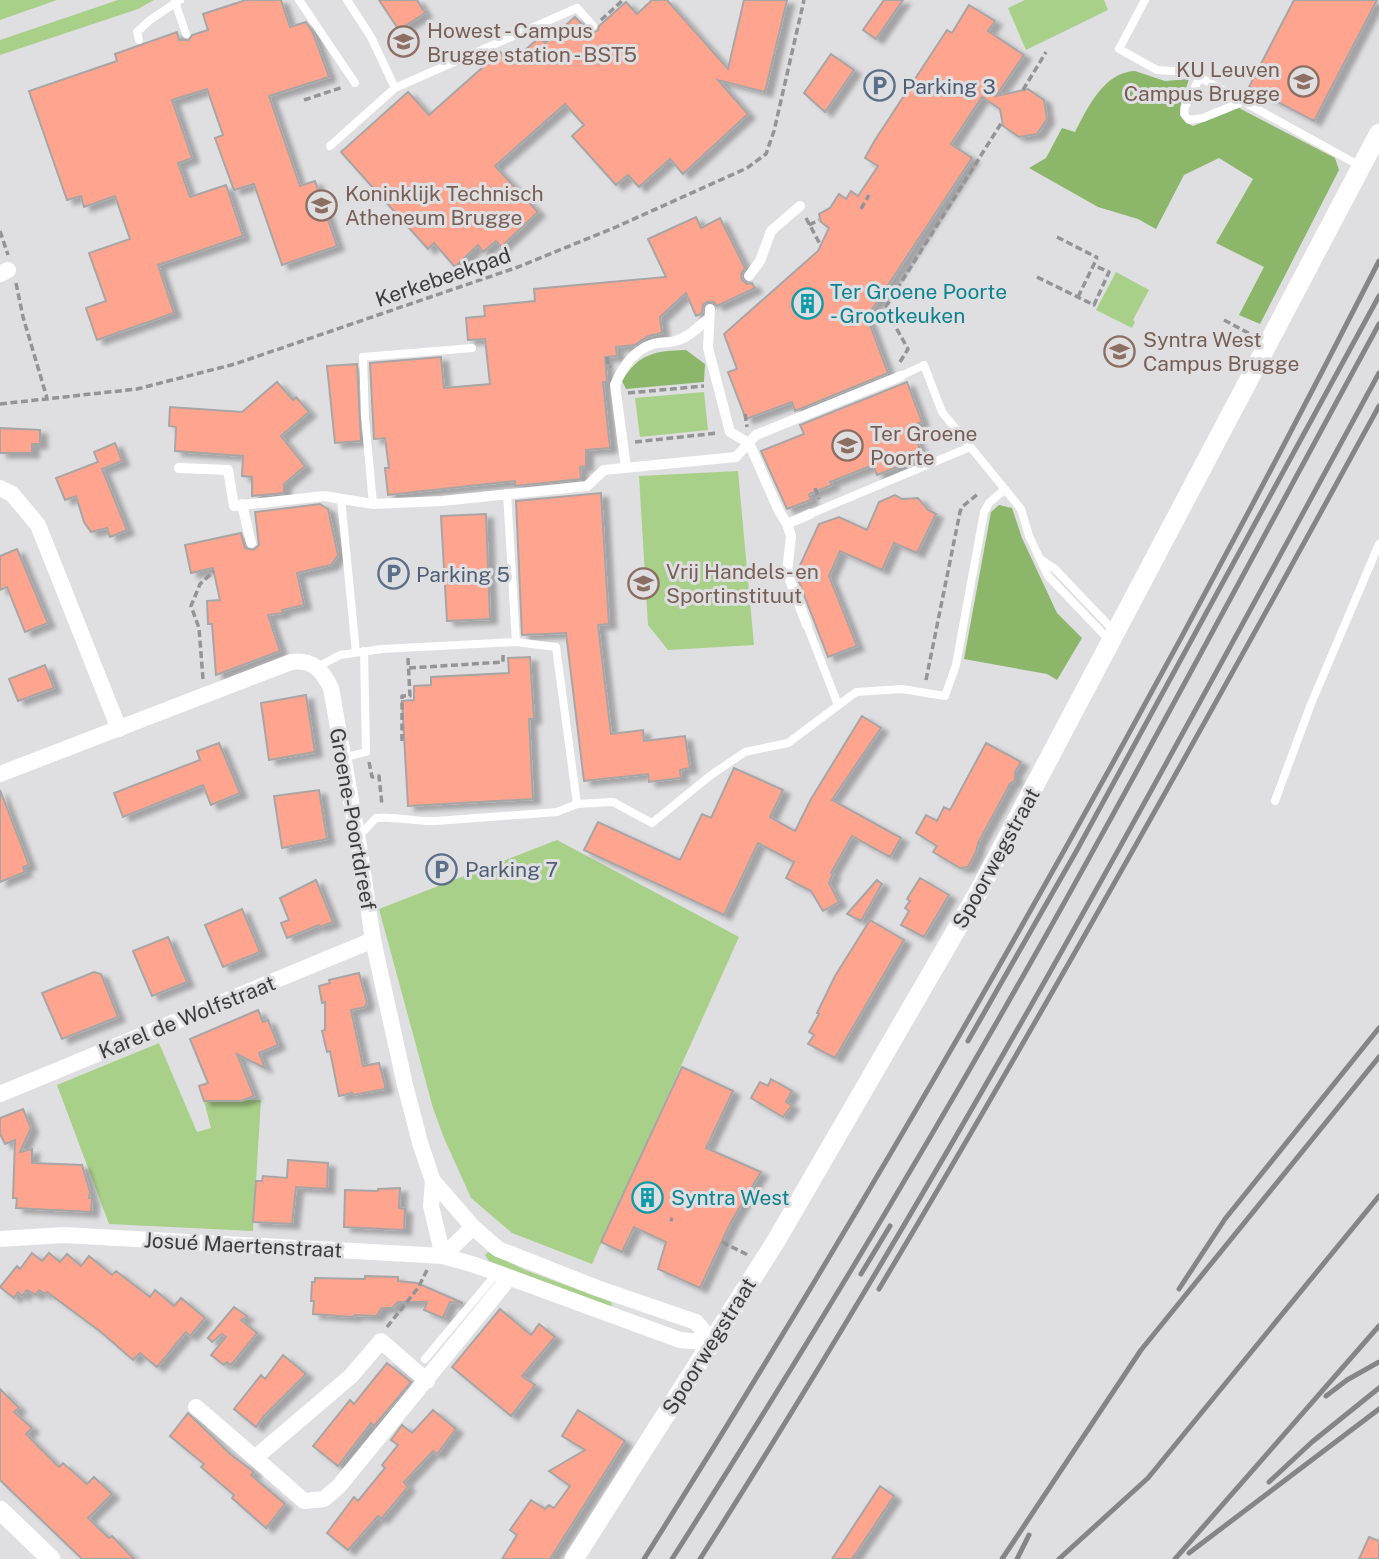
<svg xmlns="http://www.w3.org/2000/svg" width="1379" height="1559" viewBox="0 0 1379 1559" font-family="'Public Sans',sans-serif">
<defs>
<filter id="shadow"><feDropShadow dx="7" dy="4.5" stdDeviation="2" flood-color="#0004"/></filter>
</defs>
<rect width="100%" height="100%" fill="#dfdfe2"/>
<path fill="#a8d089" d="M0 0H57L0 20Z
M118 0H154L138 9 0 55V40Z
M1025 0H1104L1108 10 1026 50 1008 8Z
M1116 272 1149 290 1133 320 1135 322 1132 328 1096 310Z
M704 392 708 430 640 437 635 398Z
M738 471 754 645 668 650 648 625 639 476Z
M557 840 739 937 592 1264 512 1233 471 1198 444 1138 433 1108 379 909Z
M159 1043 197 1132 211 1128 204 1101 261 1100 253 1231 109 1224 57 1085Z
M488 1252 525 1270 611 1302 612 1305 610 1306 489 1261 485 1255Z"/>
<path fill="#8cb66a" d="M1135 71 1165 81 1189 79C1184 97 1170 116 1193 126L1239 108 1335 158 1339 170 1260 324 1239 315 1264 267 1216 243 1253 179 1219 158 1184 175 1156 229 1138 219 1098 207 1029 168 1046 158 1062 128 1075 132C1088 107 1104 72 1135 71Z
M686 350 705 364 704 382 626 389 622 381C639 353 655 351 686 350Z
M999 505 1012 508 1022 538 1057 613 1082 638 1057 680 1047 674 964 659 991 512Z"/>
<path fill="#ffa48e" stroke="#a8a5a5" stroke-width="2" filter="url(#shadow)" d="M246 0H281L290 27 306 22 313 33 329 77 269 96 300 186 315 181 337 246 282 265 254 184 234 190 215 138 223 135 207 89 172 100 192 158 178 163 190 197 226 185 243 236 158 265 174 313 97 340 86 308 106 301 89 253 130 239 115 196 84 207 81 196 67 200 29 91 117 61 115 54 177 32 179 40H189L192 35 208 30 203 14Z
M379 0H417L425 13 399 30Z
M652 0H667L728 69 744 0H787L765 92 718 80 748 114 683 174 670 159 639 187 628 175 616 185 572 136 584 125 565 104 495 166 538 212 501 247 496 241 483 252 478 245 455 267 434 243 428 249 341 152 408 92 429 115 500 52 510 63 540 37 545 43 575 17 591 34 598 30 599 26 626 2 637 14Z
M884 0H903L876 39 863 30Z
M1294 0H1377L1314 121 1249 87Z
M969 5 995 21 988 31 1024 55 996 96 1028 89 1044 100 1047 119 1037 134 1019 137 1003 126 1000 109 982 97 951 144 972 158 867 317 888 373 795 411 792 402 746 419 728 372 737 369 724 334 818 251 829 228 821 222 819 214 830 208 839 194 846 199 851 191 858 196 878 166 865 158 875 140 947 30 952 33Z
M831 54 854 70 825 112 804 93Z
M696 217 701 228 720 218 745 268 741 274 742 280 747 284 752 283 755 288 717 306 714 302H707L703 305 702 313 696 316 686 293 660 317 662 333 648 336 635 345 616 347 617 356 605 357 607 382H603L610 448 586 450V466L580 467 581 479 515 486V481L388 495 385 468H389L385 438 374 439 370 363 441 357 444 388 490 384 485 339 468 340 466 318 485 316 484 306 535 301 534 289 666 277 648 239Z
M357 364 361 441 335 443 327 366Z
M277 382 293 400 296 397 309 412 281 436 305 466 284 484V493L252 496V477L242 476 243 456 175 451 176 427 169 426 170 407 242 412Z
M907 382 922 422 911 426 923 457 877 475 873 465 830 482 832 485 809 494 811 500 787 509 761 451 804 434 800 425Z
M0 428 40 430V444H32V453H0Z
M115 443 122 461 102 469 127 530 110 537 107 528 91 532 84 522 76 496 65 500 56 478 98 462 94 452Z
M601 493 609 624 598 625 611 734 643 730 644 741 685 736 690 768 680 770 681 778 649 782 648 774 584 781 566 633 522 635 516 501Z
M895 495 902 499 918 498 928 510 936 514 917 553 894 543 882 570 840 551 829 576 857 646 828 657 796 574 819 524 839 517 867 530 879 502Z
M320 504 328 509 338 555 331 565 297 573 304 605 282 610 283 613 268 615 280 651 216 675 212 624H208L207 601 220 600 213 568 191 573 185 545 241 533 245 548 253 550 259 545 255 512Z
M486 514 490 619 447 621 441 516Z
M17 549 48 623 25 632 7 587 0 590V556Z
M530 657 534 719H529L533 799 408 806 402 701 414 700V686L431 685V677L509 673 508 658Z
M45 665 54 688 18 701 9 679Z
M306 695 315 752 269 760 261 703Z
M862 716 881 728 832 800 901 838 890 857 852 836 831 873 833 874 829 883 839 902 823 911 811 891 786 878 794 862 758 843 724 915 584 850 598 822 680 860 702 814 711 818 734 768 783 790 770 817 795 831 811 799Z
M219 743 240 793 211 805 203 785 123 817 114 793 200 760 197 751Z
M986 743 1021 762 1015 772V780L1010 784 978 843 976 852 968 867 960 868 933 852 937 846 916 833 926 815 937 821 944 807 950 810Z
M0 790 29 865 23 867 25 872 0 882Z
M319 790 327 839 282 848 274 796Z
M920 878 949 895 924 937 901 925 909 911 905 908 910 901 907 899Z
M316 880 333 922 320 927 319 925 287 938 281 923 289 920 280 898Z
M877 880 882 884 861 921 847 914Z
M242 909 260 952 223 967 205 925Z
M870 920 904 940 835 1058 808 1044 814 1035 809 1032 819 1014 817 1013 835 976Z
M168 937 187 982 152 996 133 951Z
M94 972 101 974 118 1017 62 1039 42 993Z
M359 973 367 1002 365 1007 351 1010 363 1066 379 1063 385 1085V1089L353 1095 352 1093 339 1096 330 1051 327 1052 322 1031 325 1030V1002L322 1003 319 986 330 983 329 980Z
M258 1010 263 1022 268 1020 278 1045 259 1053 265 1068 237 1054 254 1096 241 1101H204L199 1086 208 1083 190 1039Z
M682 1067 733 1091 706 1148 761 1172 731 1222 700 1288 658 1269 666 1242 634 1227 622 1252 601 1242Z
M771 1079 792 1091 786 1102 792 1105 783 1117 751 1098 760 1082 768 1086Z
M23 1109 31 1128 20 1152 32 1149V1163L82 1165 90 1192 89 1198H92L91 1212 16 1208 17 1198H13L15 1140 5 1144 0 1134V1118Z
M288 1160 328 1163 327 1189 296 1187 292 1224 253 1222 256 1181H262L263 1176 287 1178Z
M400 1188 399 1208 405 1209 404 1230 344 1227 345 1190 378 1191V1189Z
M32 1253 42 1261 49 1253 60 1262 67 1254 81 1266 89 1256 112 1275 116 1271 150 1297 155 1290 174 1306 181 1298 205 1318 190 1336 186 1332 157 1367 140 1353 133 1360 101 1332 47 1292 45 1294 39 1290 36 1295 27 1290 22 1296 18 1292 14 1298 0 1287 17 1266 20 1269Z
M365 1276 398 1277V1281L417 1283 463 1303 450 1302 443 1318 424 1310 427 1302H398L392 1308H382L376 1316 355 1315 353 1317 313 1314 314 1301H311L312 1282H315V1278L365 1279Z
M234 1307 247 1316 241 1320 257 1333 231 1365 227 1362 224 1365 211 1355 226 1337 222 1334 212 1342 208 1338Z
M500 1309 531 1335 539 1324 555 1337 522 1376 535 1385 511 1416 452 1367Z
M283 1355 306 1374 264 1416 256 1427 234 1409 261 1375 265 1379Z
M387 1363 411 1382 374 1426 371 1423 338 1466 313 1446 350 1400 354 1404Z
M0 1389 19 1408 14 1412 32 1428 26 1434 59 1467 63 1463 87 1484 94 1477 112 1494 88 1518 109 1538 112 1536 134 1559H82L0 1480Z
M433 1410 456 1429 437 1454 433 1451 404 1482 408 1487 381 1519 378 1516 348 1550 327 1533 354 1497 358 1501 385 1468 382 1465 398 1445 391 1440 402 1425 412 1433Z
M578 1410 625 1441 550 1559H502L517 1535 510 1530 531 1500 545 1509 549 1505 554 1508 570 1486 549 1471 585 1450 562 1436Z
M188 1413 230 1454 254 1472 251 1475 285 1504 266 1528 232 1498 234 1495 201 1467 204 1464 170 1436Z
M880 1486 894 1496 852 1559H832Z
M1369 1537 1379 1541V1559H1359Z"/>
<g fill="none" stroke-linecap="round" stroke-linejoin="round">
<path stroke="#949497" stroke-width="3.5" stroke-dasharray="7 3.5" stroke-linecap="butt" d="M601 20 623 0
M1023 90 1046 52
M304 100 343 87
M861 209 869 195
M806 218 821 246
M809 225 819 220
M0 231 8 255
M1057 237 1098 258
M1037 277 1094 305 1109 272 1093 265
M16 283 23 317 47 398
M1078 297 1097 258
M1224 320 1254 336
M607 357 608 365 611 367
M900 362 908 349 885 308 1002 122
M628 393 704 386
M0 404 137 389 235 364 518 267 616 227 747 168 766 154 774 131 804 0
M745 414 747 427
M635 442 718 433
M815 488 819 499
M409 668 503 662V655
M203 679 199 628 191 606 200 584 214 571
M926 680 960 512 962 507 979 493
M402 741V696H410L408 658
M369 762 372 777 379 776 382 805
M670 1219 673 1220
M722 1242 748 1255
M387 1327 418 1288 427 1270"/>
<path stroke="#fff" stroke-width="8" d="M299 0 355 83
M347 0 371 37 395 88
M1145 0 1119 49 1157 70 1190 72 1360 166
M175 2 186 34
M139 40 137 32 150 20 180 0
M1200 77 1185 107 1184 114 1189 120 1203 118 1244 101
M330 146 395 88 577 8 593 26
M901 376 924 365 942 412 1021 509 1029 536 1048 576 1110 641
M507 493 516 642
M341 499 356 652
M373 504 365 417 363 357 472 348
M810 514 970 447
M1042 560 1055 569 1115 632
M807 625 838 705
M317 667 340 655 382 649 516 642 556 647 577 804 613 802 652 823 711 775 745 752 788 743 856 692 902 689 945 696 956 665 984 512 989 503 1005 489
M343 758 366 752 364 651
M1275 801 1311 704 1379 544
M358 837 376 818C399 816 414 822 436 821L557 812 577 804
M425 1359 497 1273"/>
<path stroke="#fff" stroke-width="10" d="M749 276 760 261 771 231 800 206
M710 309 708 348 730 432 749 443 779 511 787 524 791 536 787 572 807 625
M179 468 228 470 234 506 324 496 373 504 442 501 587 486 604 470 736 457 756 435 901 376
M626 468 615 385C622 368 634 350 653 344 660 342 668 343 675 341 688 338 698 327 708 319
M242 504 251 543
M787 524 810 514"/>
<path stroke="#fff" stroke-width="16" d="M0 274 8 270
M0 488 12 494 38 525 119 729
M0 774 291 662C313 659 322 670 331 688L359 846 373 940 405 1085 421 1146 433 1181 473 1227 498 1249 597 1288 696 1322 713 1343
M0 1094 373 940
M433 1181 431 1206 443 1256 475 1265 680 1340 713 1343
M0 1239 64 1235 443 1256 473 1227
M427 1381 381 1341 351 1376 255 1458 304 1501 324 1499 339 1486 509 1278
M196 1407 255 1458"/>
<path stroke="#fff" stroke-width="19" d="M0 1510 51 1559
M574 1559 776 1241 980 889 1379 133"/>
<path stroke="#858587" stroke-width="5" d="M968 1041 1077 850 1379 296
M861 1274 890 1226
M879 1289C1052 999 1217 703 1379 406
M1179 1289 1225 1219 1379 1028
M1326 1396 1347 1380 1379 1362
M1269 1482 1312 1442 1379 1388
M1189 1553 1379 1409
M644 1559C909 1138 1153 704 1379 261
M672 1559C800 1358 923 1154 1040 946 1156 740 1266 531 1379 324
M700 1559C945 1174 1162 774 1379 373
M1002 1559 1141 1350 1379 1057
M1017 1559 1029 1535
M1059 1559 1148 1478 1379 1196
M1175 1559 1379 1326"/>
</g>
<defs>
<symbol id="university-ring" viewBox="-11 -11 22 22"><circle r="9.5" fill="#dfdfe2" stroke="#8d6e63" stroke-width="1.5"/><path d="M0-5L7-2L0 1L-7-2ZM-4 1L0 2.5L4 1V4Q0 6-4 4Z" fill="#8d6e63"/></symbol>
<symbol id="parking-ring" viewBox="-11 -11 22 22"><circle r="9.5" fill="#dfdfe2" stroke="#5c6f8a" stroke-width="1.5"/><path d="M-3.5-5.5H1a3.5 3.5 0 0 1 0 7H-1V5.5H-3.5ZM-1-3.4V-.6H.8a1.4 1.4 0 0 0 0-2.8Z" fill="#5c6f8a"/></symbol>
<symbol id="school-ring" viewBox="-11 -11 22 22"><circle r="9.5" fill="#dfdfe2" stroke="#8d6e63" stroke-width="1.5"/><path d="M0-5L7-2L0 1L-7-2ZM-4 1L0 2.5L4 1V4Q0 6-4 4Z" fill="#8d6e63"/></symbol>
<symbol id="building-ring" viewBox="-11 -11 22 22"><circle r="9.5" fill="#dfdfe2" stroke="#0f9aa8" stroke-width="1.5"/><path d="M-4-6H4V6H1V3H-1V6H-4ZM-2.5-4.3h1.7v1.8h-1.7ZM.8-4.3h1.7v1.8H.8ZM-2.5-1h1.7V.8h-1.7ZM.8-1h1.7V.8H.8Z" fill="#0f9aa8"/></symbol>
</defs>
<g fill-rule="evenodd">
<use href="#university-ring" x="386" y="24" width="35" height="35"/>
<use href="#university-ring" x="1286" y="64" width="35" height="35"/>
<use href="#parking-ring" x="862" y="68" width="35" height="35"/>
<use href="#school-ring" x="304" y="188" width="35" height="35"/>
<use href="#building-ring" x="790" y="286" width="35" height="35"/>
<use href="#school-ring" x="1102" y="334" width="35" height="35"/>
<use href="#school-ring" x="830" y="428" width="35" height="35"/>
<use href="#parking-ring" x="376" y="556" width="35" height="35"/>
<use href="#school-ring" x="626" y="566" width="35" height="35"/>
<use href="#parking-ring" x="424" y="852" width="35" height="35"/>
<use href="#building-ring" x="630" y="1180" width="35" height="35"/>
</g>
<g text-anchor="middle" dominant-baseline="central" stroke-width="6" stroke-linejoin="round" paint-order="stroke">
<g font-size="21" fill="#785e54" stroke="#dfdfe2" text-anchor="start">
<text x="427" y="30">Howest - Campus<tspan x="427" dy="24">Brugge station - BST5</tspan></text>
<text x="1280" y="69" text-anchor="end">KU Leuven<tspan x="1280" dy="24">Campus Brugge</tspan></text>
<text x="345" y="193">Koninklijk Technisch<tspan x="345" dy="24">Atheneum Brugge</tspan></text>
<text x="1143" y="339">Syntra West<tspan x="1143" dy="24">Campus Brugge</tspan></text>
<text x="870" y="433">Ter Groene<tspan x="870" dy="24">Poorte</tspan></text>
<text x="666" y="571">Vrij Handels- en<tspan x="666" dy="24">Sportinstituut</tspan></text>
</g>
<g font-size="21" fill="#4e5e75" stroke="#dfdfe2" text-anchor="start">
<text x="902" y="86">Parking 3</text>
<text x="416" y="574">Parking 5</text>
<text x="465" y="869">Parking 7</text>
</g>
<g font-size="21" fill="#3c3c3d" stroke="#dfdfe2">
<text transform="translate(443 277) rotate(-19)">Kerkebeekpad</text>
<text transform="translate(353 819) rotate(80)">Groene-Poortdreef</text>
<text transform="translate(996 858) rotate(-61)">Spoorwegstraat</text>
<text transform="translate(187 1017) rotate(-22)">Karel de Wolfstraat</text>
<text transform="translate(243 1245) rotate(3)">Josué Maertenstraat</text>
<text transform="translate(709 1346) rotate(-58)">Spoorwegstraat</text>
</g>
<g font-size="21" fill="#0d838f" stroke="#dfdfe2" text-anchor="start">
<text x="830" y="291">Ter Groene Poorte<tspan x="830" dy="24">- Grootkeuken</tspan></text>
<text x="671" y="1197">Syntra West</text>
</g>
</g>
</svg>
